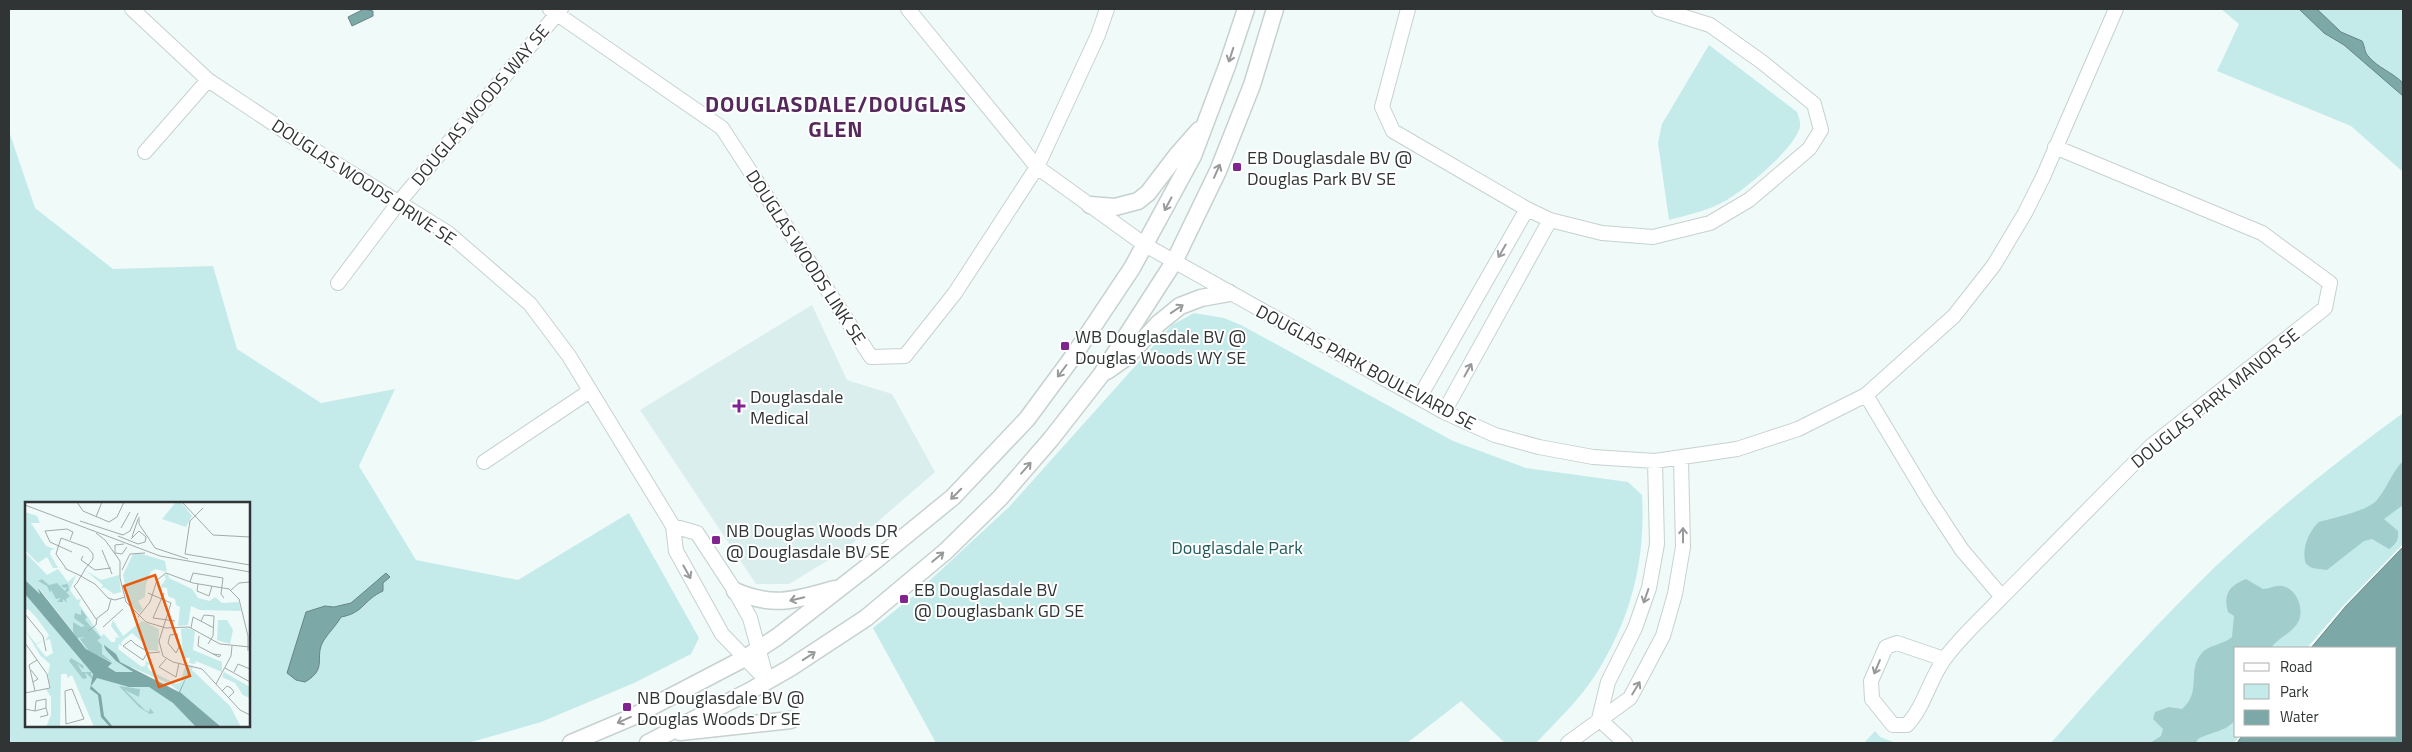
<svg xmlns="http://www.w3.org/2000/svg" width="2412" height="752" viewBox="0 0 2412 752" font-family="'Titillium Web',sans-serif">
<rect width="100%" height="100%" fill="#effaf9"/>
<path fill="#dbeeee" d="M812 305 847 380 892 394 935 472 845 550 789 584H756L640 410Z"/>
<path fill="#c4ebea" fill-rule="evenodd" d="M2221 9H2403V172L2351 126 2217 71 2239 24Z
M1709 45 1797 112C1798 116 1801 122 1800 127 1794 149 1747 188 1727 200 1710 210 1688 215 1669 220L1658 143 1662 124Z
M9 131 35 208 113 269 213 266 237 349 321 403 395 389 359 466 416 560 518 580 629 513 699 638 691 654 634 683 541 722 468 743H9ZM26 503H249V726H26Z
M1194 313 1224 318 1241 325 1453 441 1526 468 1628 482 1642 495C1646 559 1631 619 1596 674 1580 699 1557 721 1536 743H1505L1461 701 1407 743H936L873 628 912 597 1009 507 1172 325Z
M2403 413V544L2343 606 2307 648H2236V736H2239L2234 743H2051C2104 682 2158 622 2216 566 2275 511 2338 460 2403 413Z
M1875 731 1880 737 1896 743H1864Z"/>
<path fill="#a1cdcd" d="M2403 461V505L2384 519 2398 531C2399 540 2396 544 2389 549L2372 539 2364 541 2327 570 2312 568 2306 564C2301 550 2308 532 2319 522 2333 518 2368 511 2377 500 2387 488 2392 472 2403 461Z
M2246 579 2263 589C2270 589 2275 585 2282 586 2297 588 2306 612 2297 624 2290 634 2278 638 2271 648H2236V719C2225 733 2212 731 2198 739L2196 743H2150L2161 736 2163 729 2153 719 2155 712 2169 707 2182 709C2202 692 2187 671 2201 654 2207 645 2223 645 2232 637L2234 616 2228 612C2223 594 2229 586 2246 579Z"/>
<path fill="#7da8a8" stroke="#668585" d="M364 9 373 11V16L352 26 348 17Z
M2299 9H2317L2341 32 2362 41C2365 46 2364 51 2368 56 2378 68 2392 72 2403 83V96L2344 45 2324 33Z
M2403 547V743H2237L2242 736H2396V648H2311L2346 606Z
M386 573 390 577 383 583V591C363 600 364 613 341 617 336 626 329 632 324 640 313 657 329 668 305 682L296 680 287 673 306 612 325 606 334 607 351 603Z"/>
<g fill="none" stroke-linecap="round" stroke-linejoin="round">
<defs>
<path id="minor" d="M132 9 208 80 298 140 448 233 530 304 569 356 673 526 676 551 722 634 767 681
M550 9 722 128 871 357 905 356 955 293 1037 167 1098 35 1107 9
M908 9 1037 167 1145 245 1444 412 1495 435 1539 447 1593 457 1655 461 1737 449 1798 429 1866 395 1954 316 1994 265 2025 213 2043 177 2116 9
M1408 9 1382 107 1393 131 1527 209 1550 220 1602 233 1653 237 1710 223 1749 200 1809 149 1821 130 1814 104 1762 62 1710 25 1659 9
M145 152 208 80
M338 283 399 202 561 9
M1866 395 1929 500 1962 550 2002 597 2151 446 2325 308 2330 283 2262 233 2055 147
M1419 398 1527 209
M1444 412 1550 220
M484 462 590 391
M673 526 697 533 735 591 750 618 766 677
M1944 659 1897 643 1886 647 1871 681 1872 699 1893 725H1907C1924 707 1929 681 1943 661 1959 638 1983 617 2002 597
M1599 719 1608 682 1635 628 1649 588 1657 544 1655 461
M1599 719 1625 743
M1568 743 1630 698 1663 636 1675 594 1683 547 1681 459"/>
<path id="tertiary" d="M1090 205 1115 207 1138 201 1148 193 1177 155 1199 130
M1107 371 1127 357 1159 323 1180 306 1201 298 1229 293
M735 591C775 608 795 600 835 589
M680 732 791 720
M571 743 630 718 745 658 777 637 871 564 953 497 1027 419 1072 358 1132 268 1193 156 1227 66 1246 9
M648 743 748 692 790 668 866 618 946 551 1000 498 1051 439 1101 375 1174 262 1218 171 1252 85 1275 9"/>
</defs>
<use href="#minor" stroke="#c6d1d0" stroke-width="16"/>
<use href="#tertiary" stroke="#c6d1d0" stroke-width="19"/>
<use href="#minor" stroke="#fff" stroke-width="14"/>
<use href="#tertiary" stroke="#fff" stroke-width="16"/>
</g>
<defs><path id="oneway-shaft" d="M-6 0H5M1.5-3L5.5 0L1.5 3" fill="none" stroke-width="1.6" stroke-linecap="round" stroke-linejoin="round" transform="scale(1.25)"/></defs>
<g stroke="#989a9a">
<use href="#oneway-shaft" transform="translate(1231 55) rotate(108)"/>
<use href="#oneway-shaft" transform="translate(1217 171) rotate(-66)"/>
<use href="#oneway-shaft" transform="translate(1168 204) rotate(118)"/>
<use href="#oneway-shaft" transform="translate(1502 251) rotate(120)"/>
<use href="#oneway-shaft" transform="translate(1177 309) rotate(-34)"/>
<use href="#oneway-shaft" transform="translate(1468 370) rotate(-61)"/>
<use href="#oneway-shaft" transform="translate(1062 371) rotate(127)"/>
<use href="#oneway-shaft" transform="translate(1026 468) rotate(-49)"/>
<use href="#oneway-shaft" transform="translate(956 494) rotate(135)"/>
<use href="#oneway-shaft" transform="translate(1683 535) rotate(-90)"/>
<use href="#oneway-shaft" transform="translate(938 557) rotate(-40)"/>
<use href="#oneway-shaft" transform="translate(687 572) rotate(61)"/>
<use href="#oneway-shaft" transform="translate(1646 596) rotate(109)"/>
<use href="#oneway-shaft" transform="translate(797 599) rotate(167)"/>
<use href="#oneway-shaft" transform="translate(809 656) rotate(-33)"/>
<use href="#oneway-shaft" transform="translate(1877 667) rotate(113)"/>
<use href="#oneway-shaft" transform="translate(1636 688) rotate(-59)"/>
<use href="#oneway-shaft" transform="translate(624 720) rotate(156)"/>
</g>
<g fill="#812490" stroke="#fff" stroke-width="2">
<rect x="1232" y="162" width="10" height="10" rx="2.5"/>
<rect x="1060" y="341" width="10" height="10" rx="2.5"/>
<path d="M736.5 398.5h5v5h5v5h-5v5h-5v-5h-5v-5h5z"/>
<rect x="711" y="535" width="10" height="10" rx="2.5"/>
<rect x="899" y="594" width="10" height="10" rx="2.5"/>
<rect x="622" y="702" width="10" height="10" rx="2.5"/>
</g>
<g text-anchor="middle" dominant-baseline="central" stroke-width="4" stroke-linejoin="round" paint-order="stroke">
<g font-size="18" fill="#303434" stroke="#fff">
<text transform="translate(480 105) rotate(-50)">DOUGLAS WOODS WAY SE</text>
<text transform="translate(364 182) rotate(33)">DOUGLAS WOODS DRIVE SE</text>
<text transform="translate(806 257) rotate(57)">DOUGLAS WOODS LINK SE</text>
<text transform="translate(1366 367) rotate(28)">DOUGLAS PARK BOULEVARD SE</text>
<text transform="translate(2215 398) rotate(-39)">DOUGLAS PARK MANOR SE</text>
</g>
<g font-size="18" fill="#303434" stroke="#fff" text-anchor="start">
<text x="1247" y="157">EB Douglasdale BV @<tspan x="1247" dy="21">Douglas Park BV SE</tspan></text>
<text x="1075" y="336">WB Douglasdale BV @<tspan x="1075" dy="21">Douglas Woods WY SE</tspan></text>
<text x="750" y="396">Douglasdale<tspan x="750" dy="21">Medical</tspan></text>
<text x="726" y="530">NB Douglas Woods DR<tspan x="726" dy="21">@ Douglasdale BV SE</tspan></text>
<text x="914" y="589">EB Douglasdale BV<tspan x="914" dy="21">@ Douglasbank GD SE</tspan></text>
<text x="637" y="697">NB Douglasdale BV @<tspan x="637" dy="21">Douglas Woods Dr SE</tspan></text>
</g>
<g font-size="18" fill="#1f5b5b" stroke="#fff">
<text x="1237" y="547">Douglasdale Park</text>
</g>
<g font-size="22" font-weight="bold" letter-spacing="1" fill="#55295c" stroke="#fff">
<text x="836" y="104">DOUGLASDALE/DOUGLAS<tspan x="836" dy="25">GLEN</tspan></text>
</g>
</g>
<g transform="translate(25 502)">
<rect width="225" height="225" fill="#effaf9"/>
<path d="M151 0H156L167 14 161 25 137 17ZM0 10 12 14 15 21H6L21 44 30 47 26 48 25 52 33 66H28L22 55 13 61 0 48ZM0 50 22 73 33 67 43 80 51 73 45 88 52 98 56 97 54 102 76 134 79 132 86 140H90L91 135 95 136 86 124 88 118 98 134 117 119 134 127 133 149 120 148 122 144 107 131 96 140 97 144 94 142 93 147 117 165 121 163 120 159 127 162 122 163 124 168 151 182 156 180 159 167 163 163 168 164 167 168 205 204 216 225H196L145 182 106 165 107 171 91 170 83 165 87 161 63 149 14 86 15 92 0 78ZM114 51 140 59 142 70 130 67 126 70 121 82 120 95 113 99 118 107 114 111 103 99 98 73 108 52ZM60 68 76 78 94 73 96 90 89 92 79 85 76 87 78 83ZM143 72 144 76 167 87 173 96 185 99 190 95 197 101 214 100 216 109 175 108 166 104 163 123 153 124 155 105 151 103 150 97 143 94 142 86 135 85 141 77 139 73ZM0 92 56 158 129 187 148 200 171 225H69L47 173 42 176V172H36L35 225H21L26 213V195L21 187H25L23 172 25 162 15 153 0 128 11 142 19 138 11 143 21 155 28 151 25 137 20 139 24 133 11 115 3 107 0 109ZM193 118H202L208 128 205 142 192 138ZM163 126 170 129 168 148 197 160V170L171 159 170 162 164 161 165 156H158L156 127ZM199 170 225 185V196L218 193 210 181 197 175Z" fill="#c4ebea"/>
<path d="M17 77 24 83 32 81 40 89 42 85 39 86 36 83 43 82 44 89 41 90 45 94 41 97 42 101 38 97V100H32L36 96 31 97 26 88 25 91 22 84 13 79ZM56 107 62 115 60 118 76 136 72 138 77 143V152L87 160 64 149 55 137 60 135 52 136 48 130V120L56 125 60 124 49 116 50 111 56 113ZM46 156 59 164 58 167 52 161 57 170H66L67 177 60 170 62 176 58 177 44 159ZM94 184 115 187 114 195 100 188 120 208 124 210 125 206 129 211 125 212 114 205Z" fill="#a1cdcd"/>
<path d="M0 78 15 92 13 86 61 147 87 161 83 165 91 170H108L91 159 81 148 79 144V143L91 152 95 160 154 190 165 167 155 190 196 225H171L148 201 124 185H104L72 176 66 184 76 193 79 214 88 225H85L76 215 73 193 65 187 68 172 0 92Z" fill="#7da8a8"/>
<path fill="none" stroke="#a3abaa" stroke-width="1" d="M52 0 58 9 84 20 92 15 99 0M157 0 188 33 225 35M0 3 135 54 225 70M178 6 165 19 160 52 225 63M71 15 77 0M114 15V22L130 46 163 57M55 19 98 33 105 29 113 11M96 26 105 10M71 31 80 38 95 59V76M93 34 113 42 120 40 121 35 114 29 106 37M107 35 113 17M45 38 48 30 42 27 20 29 25 40 47 50M99 42 90 43V51L97 52 102 45M77 48 87 72M58 54 56 58 70 68 86 66M97 68 105 52 120 51M95 76 101 100 121 120 141 126 164 125 195 142 225 145M165 80 168 71 198 76 196 92 199 96M173 82 172 89 184 94 187 84M206 88 214 81 225 80M123 91 146 101 134 139 138 154 148 160 177 167 215 208 225 213M139 91 128 116 150 119M86 97 83 108 71 117 49 84 52 81 56 74 58 71 60 67 68 57V52L63 46 36 36 31 52 40 65 41 67 56 74 61 77 70 82 83 96 90 98 100 95M0 112 18 134 21 149M113 115 125 100 132 78 141 71 168 81 204 87 214 97 223 134V149M176 119 179 113 189 114 188 134 183 142M78 125 98 107M166 126 168 115 189 126M63 129 71 123 72 117M152 132 154 145 151 151 143 141 145 133ZM174 134 173 144 194 155 196 153 188 152M0 141 22 172 25 186 0 191M123 150 118 158 98 144 106 138 110 142 120 148 123 150 125 151 135 150M141 157 134 165 151 175 154 161M200 166 225 180M6 168 13 177 8 180M209 170 213 162 225 167M191 182 206 154 207 144M47 187 59 217 41 222 40 189ZM10 189 4 163 12 158M197 189 202 184 206 186 209 190 204 195M0 207 10 209 21 206V197L11 199 10 209M15 215 23 213 21 206"/>
<path fill="#e8590c" fill-opacity="0.15" stroke="#e8590c" stroke-width="2.5" d="M130 73 165 174 134 185 99 84Z"/>
<rect width="225" height="225" fill="none" stroke="#303434" stroke-width="2.5"/>
</g>
<rect width="2412" height="752" fill="none" stroke="#303434" stroke-width="20"/>
<rect x="2234" y="647" width="162" height="90" fill="#ffffff" stroke="#acaeae"/>
<rect x="2244" y="663" width="25" height="8" fill="#ffffff" stroke="#acaeae"/>
<text x="2280" y="672" font-size="15" fill="#303434">Road</text>
<rect x="2244" y="684" width="25" height="15" fill="#c4ebea" stroke="#acaeae"/>
<text x="2280" y="697" font-size="15" fill="#303434">Park</text>
<rect x="2244" y="710" width="25" height="15" fill="#7da8a8" stroke="#acaeae"/>
<text x="2280" y="722" font-size="15" fill="#303434">Water</text>
</svg>
